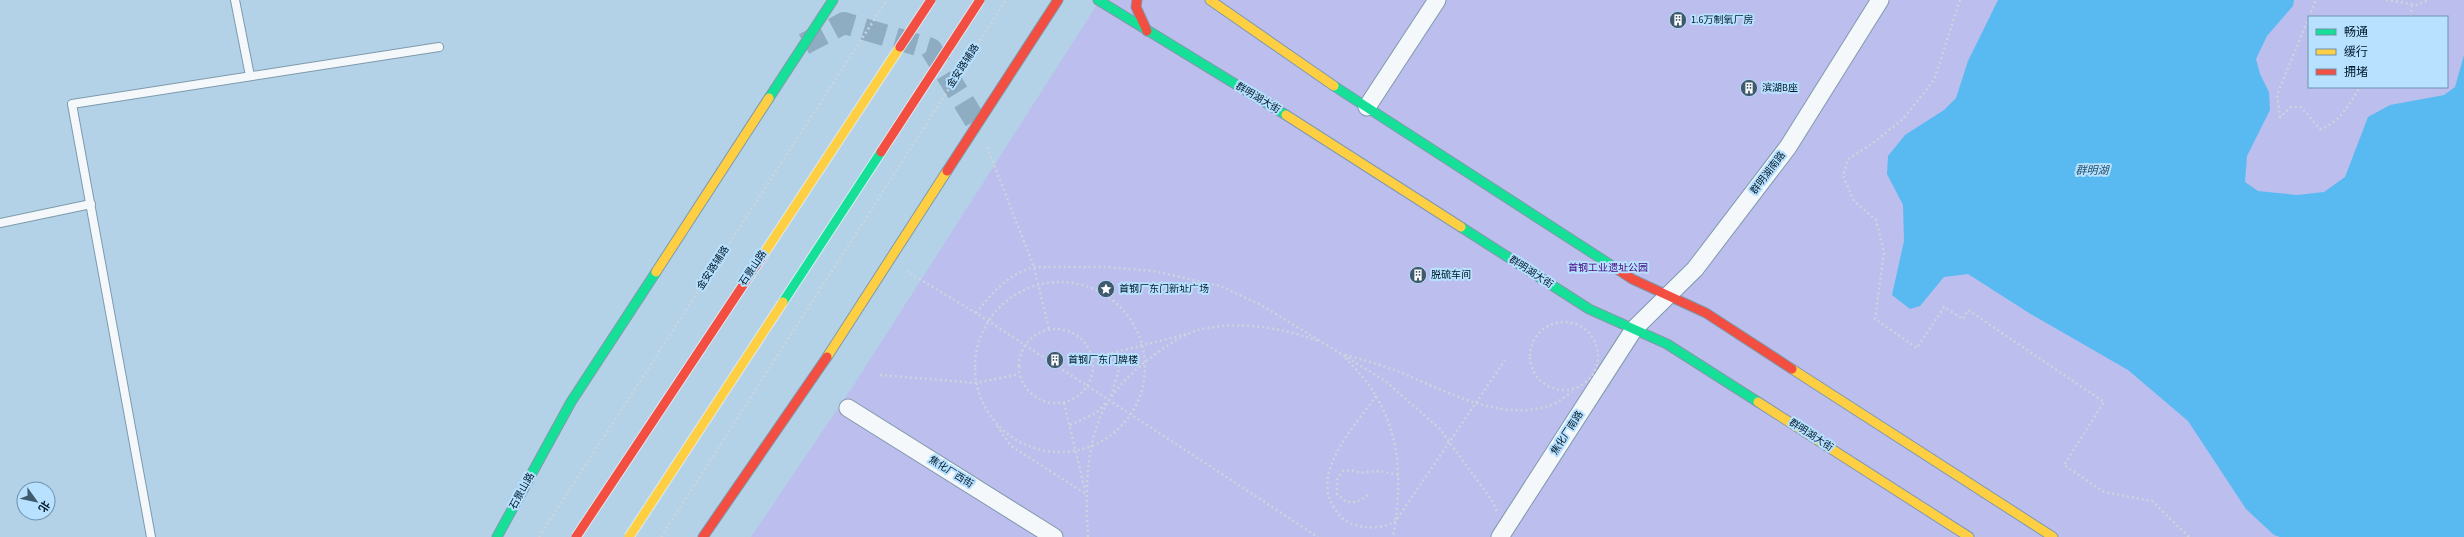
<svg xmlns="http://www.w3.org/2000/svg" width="2464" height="537" viewBox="0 0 2464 537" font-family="'Source Sans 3','Noto Sans SC',sans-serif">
<rect width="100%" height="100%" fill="#b3d2e7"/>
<path fill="#bcbeee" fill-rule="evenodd" d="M1100 0H2464V537H751L855 383ZM2309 17H2447V87H2309Z"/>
<path fill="#59baf2" d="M1998 0H2294L2293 6 2267 36 2256 59 2260 74 2269 92 2270 110 2247 156 2245 182 2258 191 2297 195 2324 192 2345 177 2368 117 2390 105 2444 95 2455 87 2464 55V537H2280L2274 535 2246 509 2188 421 2128 370 2029 313 1968 274 1944 277 1920 306 1910 309 1892 295 1904 241 1903 205 1887 174 1888 156 1905 135 1944 110 1956 98 1968 61Z"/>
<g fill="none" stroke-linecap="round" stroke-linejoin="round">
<path stroke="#8fadc2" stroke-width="22" stroke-dasharray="22 11" stroke-linecap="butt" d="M804 44 844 23 931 49 978 125"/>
<defs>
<path id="lane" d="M235 0 250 76
M0 223 91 204
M151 537 72 104 439 47"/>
<path id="street" d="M1367 107 1437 0
M848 408 1054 537
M1500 537 1634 329 1695 269 1788 147 1880 0"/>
<path id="fast" d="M1098 0 1286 115
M1334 86 1617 269
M769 98 833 0
M1461 227 1589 309 1667 344 1758 402
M497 537 571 402 656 272"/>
<path id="slow" d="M1210 0 1334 86
M1286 115 1461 227
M656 272 769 98
M827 357 947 171
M1792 369 2053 537
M1758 402 1969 537"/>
<path id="jam" d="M1137 0 1136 7 1147 31
M947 171 1058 0
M1617 269 1632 279 1706 313 1792 369
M703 537 827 357"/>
</defs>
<use href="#lane" stroke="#7e9aad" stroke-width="10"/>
<use href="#street" stroke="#7e9aad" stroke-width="19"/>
<use href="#fast" stroke="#7e9aad" stroke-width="11"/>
<use href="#slow" stroke="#7e9aad" stroke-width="11"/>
<use href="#jam" stroke="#7e9aad" stroke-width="11"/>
<path stroke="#cbd5dd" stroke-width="2.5" stroke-dasharray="2 3" stroke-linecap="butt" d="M1960 0 1934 80 1903 119 1873 143 1848 159 1843 176 1854 201 1876 220 1884 253 1875 319 1917 348 1944 307 1963 319 1968 310 2104 402 2064 465 2104 492 2152 501 2189 537
M2386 0 2417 5 2428 0
M2309 17 2277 95 2280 117 2291 107H2301L2320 129C2340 123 2349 104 2360 87
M2309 17 2316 0
M2411 17 2412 5
M987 147 1034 267 1049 329
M906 271 976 313 1318 537
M975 367a85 85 0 1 1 170 0a85 85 0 1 1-170 0Z
M976 313C992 293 1008 274 1034 267H1104L1154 271 1220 286 1261 305 1384 380 1440 429 1493 502 1497 512
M1530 356a34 34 0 1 1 68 0a34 34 0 1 1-68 0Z
M1019 366a37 37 0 1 1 74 0a37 37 0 1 1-74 0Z
M1345 355C1367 361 1390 367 1411 377 1454 395 1507 423 1554 404 1560 401 1566 396 1572 392
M1092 358 1187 334
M1345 358C1399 409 1405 467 1393 537
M880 375 977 383 1019 374
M1111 396 1119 369V352
M1376 396C1356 425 1313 469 1332 504 1336 510 1339 517 1345 520 1361 530 1379 529 1395 522L1505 360
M1064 403 1085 490
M1070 425 1096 413 1107 402
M997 426 1011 446 1086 494
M1368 495 1357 502H1346L1337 494V480L1343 471 1351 470 1360 473 1379 471 1399 475
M1088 537C1086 498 1085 460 1098 423 1105 401 1122 382 1139 367 1155 354 1173 340 1192 332 1231 319 1281 327 1318 341"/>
<use href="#lane" stroke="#f4f8fb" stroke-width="8"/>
<use href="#street" stroke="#f4f8fb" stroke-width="17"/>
<use href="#fast" stroke="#16e098" stroke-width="9"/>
<use href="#slow" stroke="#ffcf43" stroke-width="9"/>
<use href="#jam" stroke="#f24e42" stroke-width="9"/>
<defs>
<path id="fast-bridge" d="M783 302 881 152"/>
<path id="slow-bridge" d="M763 255 900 47
M629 537 783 302"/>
<path id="jam-bridge" d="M900 47 931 0
M881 152 980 0
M576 537 763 255"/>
</defs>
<use href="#fast-bridge" stroke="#ddebf4" stroke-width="11" stroke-linecap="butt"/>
<use href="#slow-bridge" stroke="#ddebf4" stroke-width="11" stroke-linecap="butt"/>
<use href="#jam-bridge" stroke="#ddebf4" stroke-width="11" stroke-linecap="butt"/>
<path stroke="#cbd5dd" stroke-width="2.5" stroke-dasharray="2 3" stroke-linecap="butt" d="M539 537 887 0
M661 537 1006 0"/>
<use href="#fast-bridge" stroke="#16e098" stroke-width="9"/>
<use href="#slow-bridge" stroke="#ffcf43" stroke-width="9"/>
<use href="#jam-bridge" stroke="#f24e42" stroke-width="9"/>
</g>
<defs>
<symbol id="building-disc" viewBox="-11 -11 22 22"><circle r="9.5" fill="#3f5a6d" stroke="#b7e1ff"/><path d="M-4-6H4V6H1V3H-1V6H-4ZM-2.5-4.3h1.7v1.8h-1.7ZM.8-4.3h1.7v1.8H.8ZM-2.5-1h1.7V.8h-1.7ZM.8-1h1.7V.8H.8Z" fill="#fff"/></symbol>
<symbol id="sight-disc" viewBox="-11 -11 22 22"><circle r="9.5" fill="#3f5a6d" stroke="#b7e1ff"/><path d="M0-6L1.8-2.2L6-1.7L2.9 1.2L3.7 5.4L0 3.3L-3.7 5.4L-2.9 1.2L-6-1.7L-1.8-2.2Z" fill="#fff"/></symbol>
</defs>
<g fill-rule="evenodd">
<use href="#building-disc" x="1668" y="10" width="20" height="20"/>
<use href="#building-disc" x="1739" y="78" width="20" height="20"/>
<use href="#building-disc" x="1408" y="265" width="20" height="20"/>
<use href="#sight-disc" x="1096" y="279" width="20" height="20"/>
<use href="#building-disc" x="1045" y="350" width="20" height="20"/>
</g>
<g text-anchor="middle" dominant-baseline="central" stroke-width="4" stroke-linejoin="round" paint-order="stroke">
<g font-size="10" fill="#001a2c" stroke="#b7e1ff" text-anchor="start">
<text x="1691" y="20">1.6万制氧厂房</text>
<text x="1762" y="88">滨湖B座</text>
<text x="1431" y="275">脱硫车间</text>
<text x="1119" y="289">首钢厂东门新址广场</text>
<text x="1068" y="360">首钢厂东门牌楼</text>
</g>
<g font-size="10" fill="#001a2c" stroke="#b7e1ff">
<text transform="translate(963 66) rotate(-57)">金安路辅路</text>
<text transform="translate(1258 98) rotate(31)">群明湖大街</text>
<text transform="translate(1768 173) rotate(-53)">群明湖南路</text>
<text transform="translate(713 268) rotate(-57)">金安路辅路</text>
<text transform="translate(753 268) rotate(-56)">石景山路</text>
<text transform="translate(1531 272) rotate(33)">群明湖大街</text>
<text transform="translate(1567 433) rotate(-57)">焦化厂南路</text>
<text transform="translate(1811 435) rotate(33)">群明湖大街</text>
<text transform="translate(951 472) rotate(32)">焦化厂西街</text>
<text transform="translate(522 491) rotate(-61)">石景山路</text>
</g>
<g font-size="10" fill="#460381" stroke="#b7e1ff">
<text x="1608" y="268">首钢工业遗址公园</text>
</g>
<g font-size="11" font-style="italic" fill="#1f4f6b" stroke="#b7e1ff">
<text x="2092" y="170">群明湖</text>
</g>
</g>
<rect x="2308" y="16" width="140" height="72" fill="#b7e1ff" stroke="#6e91ab"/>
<rect x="2316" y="29" width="20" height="6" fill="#16e098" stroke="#6e91ab"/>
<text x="2344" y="36" font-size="12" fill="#001a2c">畅通</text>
<rect x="2316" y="49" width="20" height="6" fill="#ffcf43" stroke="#6e91ab"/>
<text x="2344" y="56" font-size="12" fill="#001a2c">缓行</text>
<rect x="2316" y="69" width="20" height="6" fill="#f24e42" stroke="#6e91ab"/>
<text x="2344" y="76" font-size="12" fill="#001a2c">拥堵</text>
<g transform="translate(36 501) rotate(123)"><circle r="19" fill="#b7e1ff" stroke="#6e91ab"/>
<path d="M0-3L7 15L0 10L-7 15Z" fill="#3f5a6d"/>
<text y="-6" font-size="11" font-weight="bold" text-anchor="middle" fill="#001a2c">北</text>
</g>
</svg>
